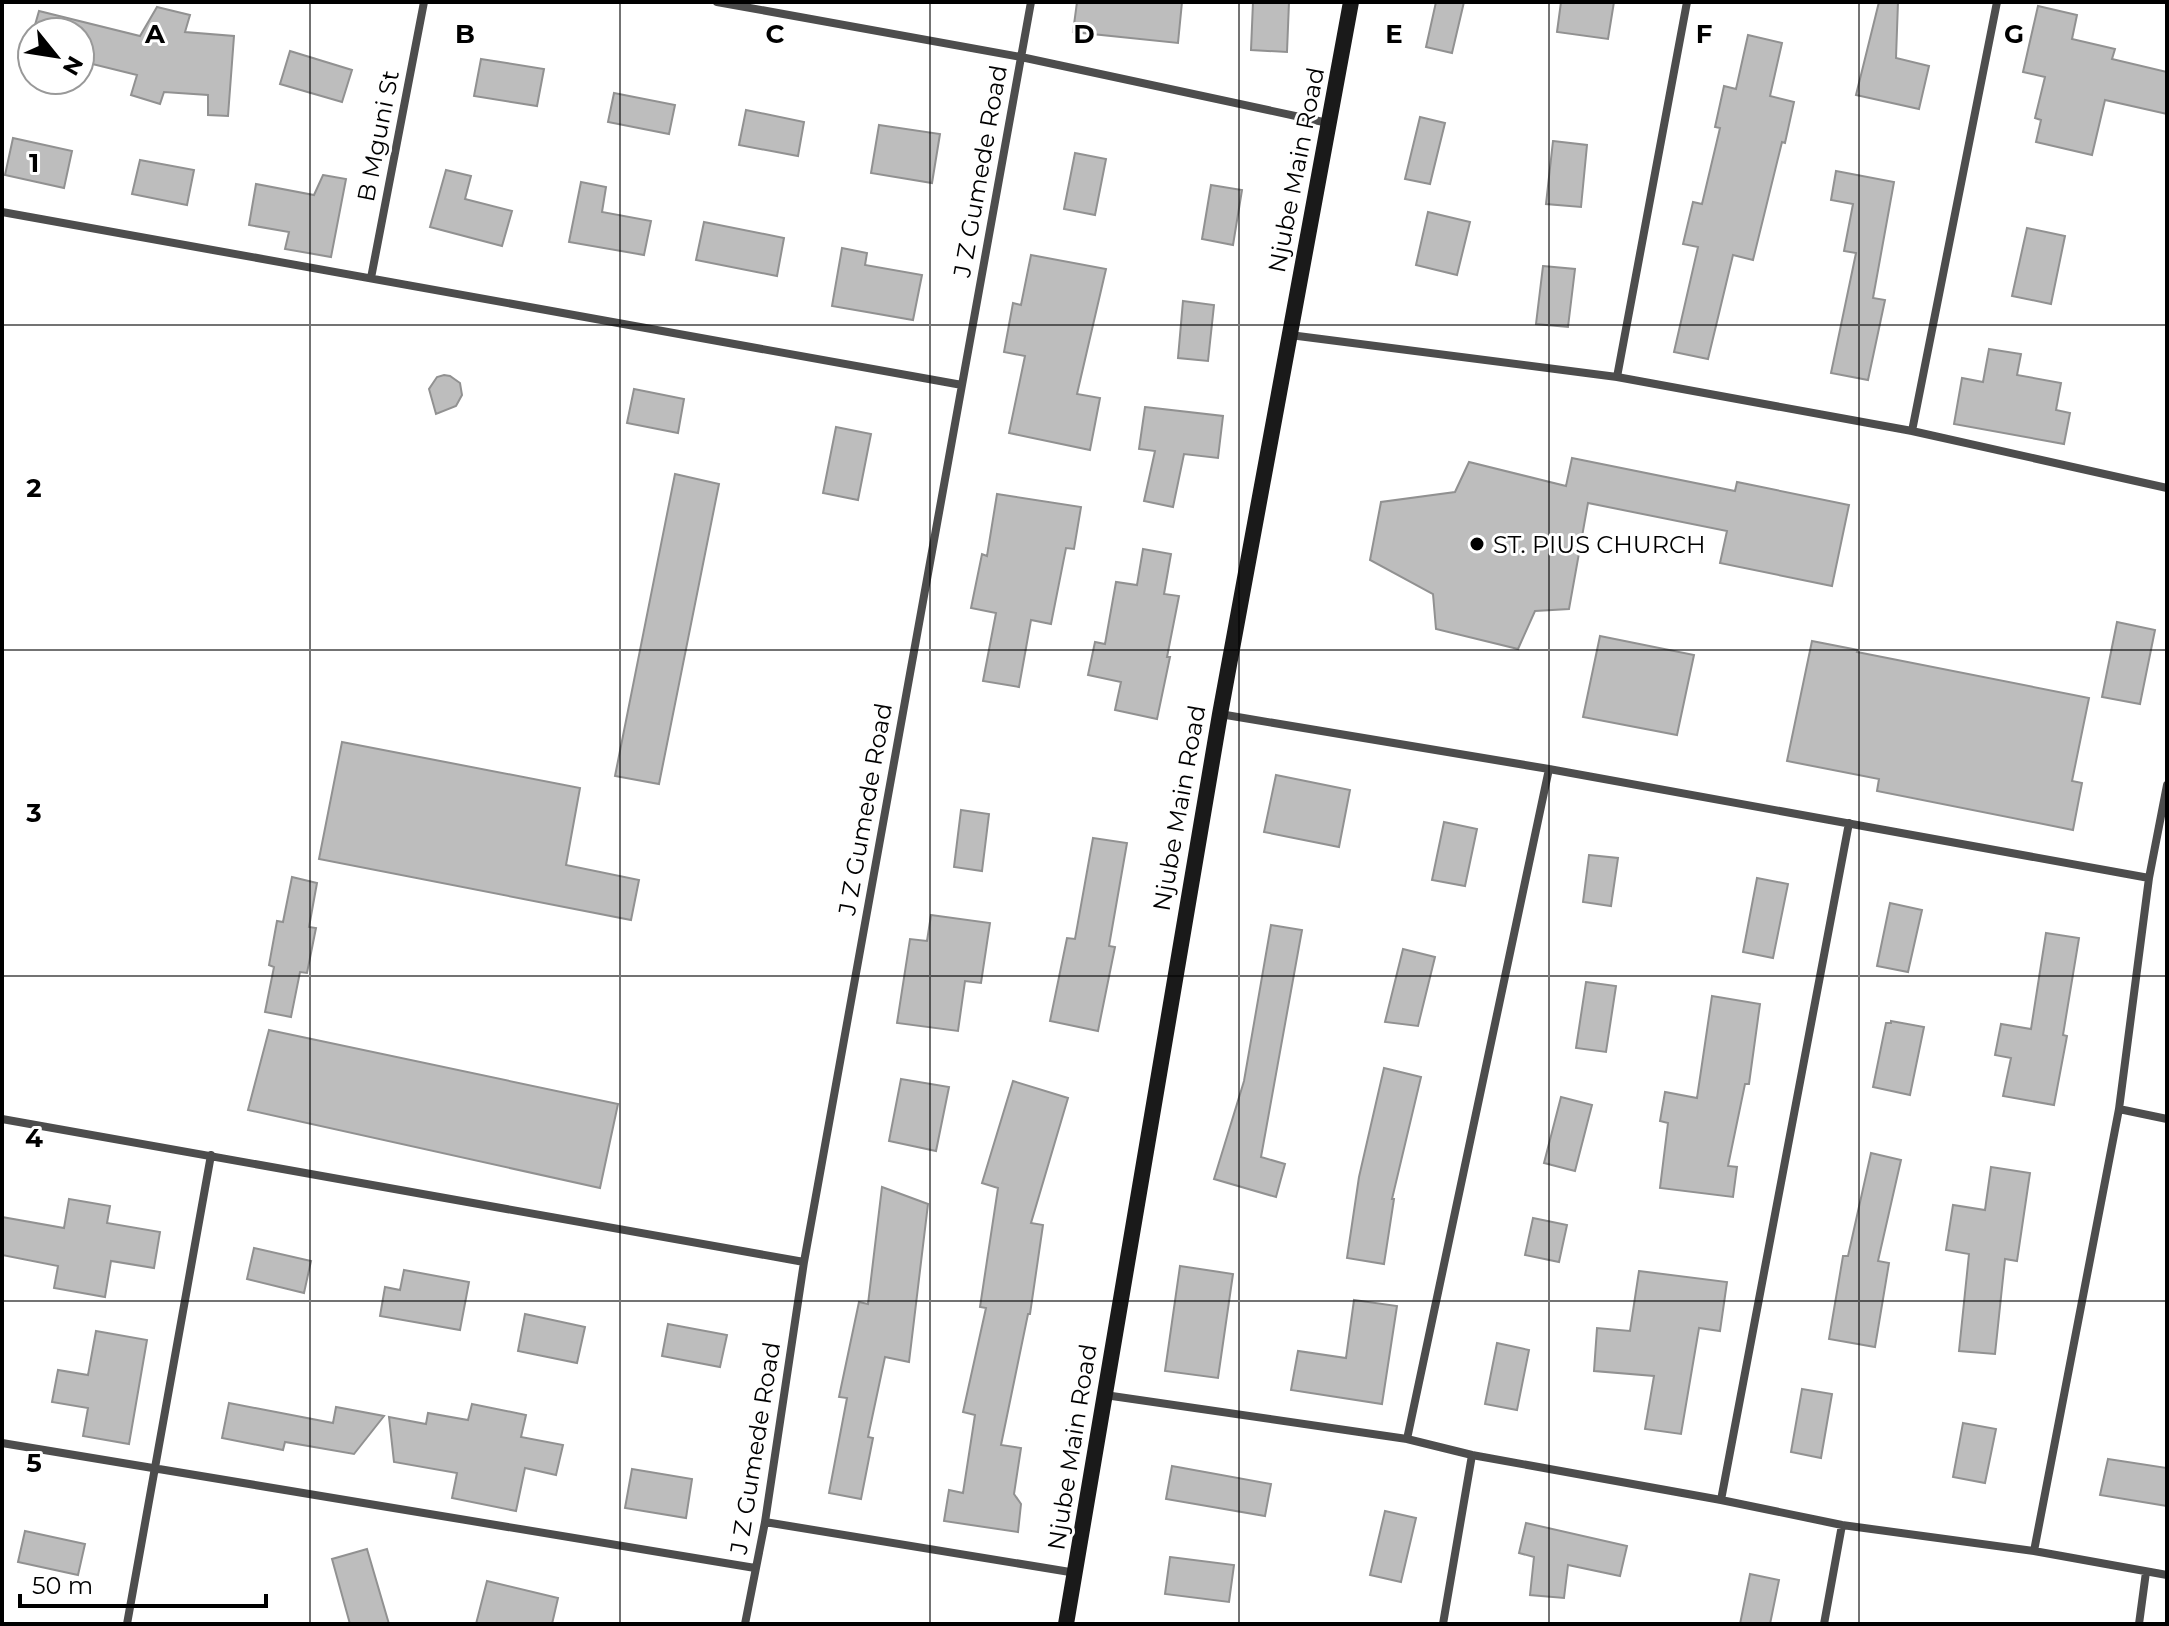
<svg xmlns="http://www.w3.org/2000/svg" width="2169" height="1626" viewBox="0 0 2169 1626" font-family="Montserrat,sans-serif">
<rect width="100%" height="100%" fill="#fff"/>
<path fill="#bdbdbd" stroke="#919191" stroke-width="2" d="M1077 2H1182L1178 43 1073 32Z
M1253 2H1289L1287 52 1251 50Z
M1436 2H1464L1452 53 1426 47Z
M1561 2H1614L1608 39 1557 32Z
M1879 2H1898L1896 58 1929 66 1919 109 1856 95Z
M2038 6 2077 15 2072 39 2115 49 2112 59 2167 72V114L2105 100 2092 155 2036 142 2041 120 2035 118 2045 77 2023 72Z
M157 7 190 15 185 32 234 36 228 116 208 115V95L164 92 160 104 131 95 137 75 80 61V32H33L39 11 140 36Z
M1748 35 1782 43 1770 96 1794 102 1785 143 1782 142 1753 260 1733 255 1708 359 1674 352 1698 247 1683 244 1693 202 1702 204 1720 128 1715 127 1724 86 1736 89Z
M290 51 352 70 342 102 280 84Z
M481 59 544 69 537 106 474 96Z
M614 93 675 105 669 134 608 122Z
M746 110 804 122 798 156 739 145Z
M1420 117 1445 123 1430 184 1405 179Z
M879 125 940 134 932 183 871 173Z
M13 138 72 151 64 188 5 175Z
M1553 141 1587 145 1581 207 1546 204Z
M1075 153 1106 159 1095 215 1064 209Z
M140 160 194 170 187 205 132 194Z
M446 170 471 176 465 199 512 211 502 246 430 227Z
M1836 171 1894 182 1873 298 1885 300 1868 380 1831 373 1856 253 1844 251 1853 204 1831 200Z
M323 175 346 179 331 257 285 249 289 232 249 225 256 184 314 195Z
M581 182 606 187 602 212 651 221 644 255 569 242Z
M1211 185 1242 190 1233 245 1202 239Z
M1428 212 1470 222 1457 275 1416 265Z
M704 222 784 238 777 276 696 260Z
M2027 228 2065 236 2051 304 2012 296Z
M842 248 867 253 865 265 922 275 913 320 832 306Z
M1031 255 1106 269 1077 394 1100 398 1090 450 1009 433 1025 356 1004 352 1013 303 1021 305Z
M1543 266 1575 269 1568 327 1536 324Z
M1183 301 1214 305 1208 361 1178 358Z
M1989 349 2021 354 2017 375 2061 383 2056 410 2070 413 2064 444 1954 424 1962 378 1983 382Z
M444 375 450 376 460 383 462 395 456 406 436 414 429 389 437 377Z
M634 389 684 399 678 433 627 423Z
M1145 407 1223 416 1218 458 1184 454 1173 507 1144 501 1155 451 1139 449Z
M836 427 871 434 858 500 823 493Z
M1572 458 1735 491 1737 482 1849 505 1832 586 1720 563 1727 531 1588 503 1569 609 1535 611 1518 649 1436 629 1433 594 1370 560 1381 502 1455 492 1469 462 1566 486Z
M675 474 719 484 659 784 615 776Z
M997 494 1081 507 1074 549 1066 548 1051 624 1031 620 1019 687 983 681 996 613 971 608 982 554 987 556Z
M1143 549 1171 554 1164 594 1179 596 1167 657H1170L1157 719 1115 710 1121 682 1088 675 1095 642 1105 644 1116 582 1137 585Z
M2117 622 2155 630 2140 704 2102 697Z
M1600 636 1694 655 1677 735 1583 717Z
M1812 641 1858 650 1857 652 2089 698 2072 781 2082 783 2073 830 1877 791 1879 779 1787 761Z
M342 742 580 788 566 865 639 880 631 920 319 859Z
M1276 775 1350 790 1339 847 1264 832Z
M961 810 989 814 982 871 954 867Z
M1444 822 1477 829 1465 886 1432 880Z
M1093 838 1127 843 1109 946 1115 947 1098 1031 1050 1021 1067 938 1075 939Z
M1589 855 1618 858 1611 906 1583 902Z
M292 877 317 883 309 927 316 928 307 973 300 972 291 1017 265 1012 274 967 269 965 277 921 283 922Z
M1757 878 1788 884 1773 958 1743 952Z
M1890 903 1922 910 1908 972 1877 966Z
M931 915 990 923 981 983 965 981 958 1031 897 1023 910 939 927 941Z
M1271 925 1302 930 1261 1157 1285 1164 1276 1197 1214 1179 1244 1081Z
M2046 933 2079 938 2063 1035 2067 1036 2054 1105 2003 1096 2011 1058 1995 1055 2001 1024 2031 1029Z
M1403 949 1435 957 1418 1026 1385 1022Z
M1586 982 1616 986 1606 1052 1576 1048Z
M1712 996 1760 1004 1749 1084H1745L1728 1166 1737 1167 1733 1197 1660 1188 1668 1123 1660 1121 1665 1092 1697 1098Z
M1891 1021 1924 1027 1910 1095 1873 1087 1886 1023H1891Z
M269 1030 618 1104 600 1188 248 1110Z
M1384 1068 1421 1077 1392 1199H1394L1384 1264 1347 1258 1359 1177Z
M901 1079 949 1087 936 1151 889 1141Z
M1013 1081 1068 1098 1031 1223 1043 1225 1030 1314H1028L1001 1445 1021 1448 1014 1494 1021 1504 1018 1532 944 1521 949 1490 963 1493 975 1415 963 1412 986 1308 980 1307 998 1188 982 1183Z
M1561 1097 1592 1105 1575 1171 1544 1163Z
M1871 1153 1901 1160 1878 1261 1889 1263 1875 1347 1829 1339 1843 1256H1848Z
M1991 1167 2030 1173 2017 1261 2005 1259 1995 1354 1959 1351 1969 1254 1946 1250 1953 1205 1985 1210Z
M882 1187 928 1204 909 1362 885 1357 868 1437 873 1438 861 1499 829 1493 847 1398 839 1397 859 1302 868 1304Z
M69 1199 110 1206 107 1223 160 1232 154 1268 111 1261 105 1297 54 1288 58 1266 2 1255V1217L64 1228Z
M1533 1218 1567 1225 1559 1262 1525 1255Z
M254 1248 311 1261 304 1293 247 1279Z
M1180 1266 1233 1274 1218 1378 1165 1371Z
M404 1270 469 1282 460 1330 380 1316 385 1287 400 1290Z
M1639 1271 1727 1282 1720 1331 1699 1328 1681 1434 1645 1429 1654 1376 1594 1371 1597 1328 1630 1331Z
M1354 1300 1397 1306 1382 1404 1291 1390 1298 1351 1346 1358Z
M525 1314 585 1327 577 1363 518 1351Z
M668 1324 727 1335 720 1367 662 1356Z
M96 1331 147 1340 129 1444 83 1436 88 1408 52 1402 58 1370 88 1375Z
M1497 1343 1529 1350 1517 1410 1485 1404Z
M1802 1389 1832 1394 1821 1458 1791 1452Z
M229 1403 333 1423 336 1407 384 1416 354 1454 285 1442 283 1450 222 1438Z
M472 1404 526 1415 521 1437 563 1445 556 1475 525 1468 516 1511 452 1498 457 1473 394 1462 389 1417 426 1424 428 1413 468 1420Z
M1963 1423 1996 1429 1985 1483 1953 1477Z
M2108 1459 2167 1468V1506L2100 1495Z
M1172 1466 1271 1484 1265 1516 1166 1499Z
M632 1469 692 1479 686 1518 625 1508Z
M1385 1511 1416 1518 1401 1582 1370 1575Z
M1526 1523 1627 1546 1620 1576 1568 1565 1564 1598 1530 1595 1534 1557 1519 1553Z
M25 1531 85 1544 78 1575 18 1562Z
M367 1549 389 1624H350L332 1559Z
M1170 1557 1234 1565 1229 1602 1165 1594Z
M1750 1574 1779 1580 1770 1624H1740Z
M487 1581 558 1598 552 1624H476Z"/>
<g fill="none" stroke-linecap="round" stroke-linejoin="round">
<path stroke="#4d4d4d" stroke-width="8" d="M717 2 1021 57 1328 123
M2 212 962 385
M371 278 424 2
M1290 335 1617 377 1912 431 2167 488
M1617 377 1687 2
M1912 431 1997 2
M1220 714 1549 769 2149 878
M2119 1109 2167 1119
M2 1119 804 1262
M1105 1395 1407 1439 1472 1455 1721 1500 1842 1525 2034 1551 2167 1575
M1407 1439 1549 769
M2 1443 755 1568
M1721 1500 1849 823
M765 1522 1076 1573
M2034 1551 2119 1109 2149 878 2167 785
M127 1624 211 1155
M745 1624 765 1522 804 1262 1031 2
M1443 1624 1472 1455
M1824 1624 1842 1525
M2139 1624 2146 1572"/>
<path stroke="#1a1a1a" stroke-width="16" d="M1066 1624 1220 714 1351 2"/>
</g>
<path fill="none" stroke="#000" stroke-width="2" stroke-opacity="0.55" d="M310 2V1624M620 2V1624M930 2V1624M1239 2V1624M1549 2V1624M1859 2V1624M2 325H2167M2 650H2167M2 976H2167M2 1301H2167"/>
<circle fill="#000" stroke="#fff" stroke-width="3" cx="1477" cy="544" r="8"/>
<g text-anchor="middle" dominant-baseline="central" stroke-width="6" stroke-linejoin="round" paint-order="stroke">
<g font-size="24" fill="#000" stroke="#fff">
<text transform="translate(378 136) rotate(-79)">B Mguni St</text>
<text transform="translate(1296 170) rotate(-79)">Njube Main Road</text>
<text transform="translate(980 171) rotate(-80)">J Z Gumede Road</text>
<text transform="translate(1179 808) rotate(-80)">Njube Main Road</text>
<text transform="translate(865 809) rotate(-80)">J Z Gumede Road</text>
<text transform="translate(1072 1447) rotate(-81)">Njube Main Road</text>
<text transform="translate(755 1448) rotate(-81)">J Z Gumede Road</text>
</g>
<g font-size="24" fill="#000" stroke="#fff" text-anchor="start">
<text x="1493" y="544">ST. PIUS CHURCH</text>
</g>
</g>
<g font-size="26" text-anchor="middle" font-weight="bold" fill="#000" stroke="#fff" stroke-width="6" stroke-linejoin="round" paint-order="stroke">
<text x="155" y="43">A</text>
<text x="465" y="43">B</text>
<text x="775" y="43">C</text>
<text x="1084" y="43">D</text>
<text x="1394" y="43">E</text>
<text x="1704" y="43">F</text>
<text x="2014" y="43">G</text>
<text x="34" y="172">1</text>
<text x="34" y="497">2</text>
<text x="34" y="822">3</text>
<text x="34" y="1147">4</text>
<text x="34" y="1472">5</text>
</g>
<rect width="2169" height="1626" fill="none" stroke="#000000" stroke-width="8"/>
<g transform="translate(56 56) rotate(120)"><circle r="38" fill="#ffffff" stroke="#999999" stroke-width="2"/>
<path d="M0-6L14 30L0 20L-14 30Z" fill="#000000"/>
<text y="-12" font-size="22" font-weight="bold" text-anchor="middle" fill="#000000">N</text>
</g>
<path d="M20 1594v12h246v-12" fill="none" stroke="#000000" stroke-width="4"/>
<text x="32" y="1594" font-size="24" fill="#000000" stroke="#ffffff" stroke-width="6" paint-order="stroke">50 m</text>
</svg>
